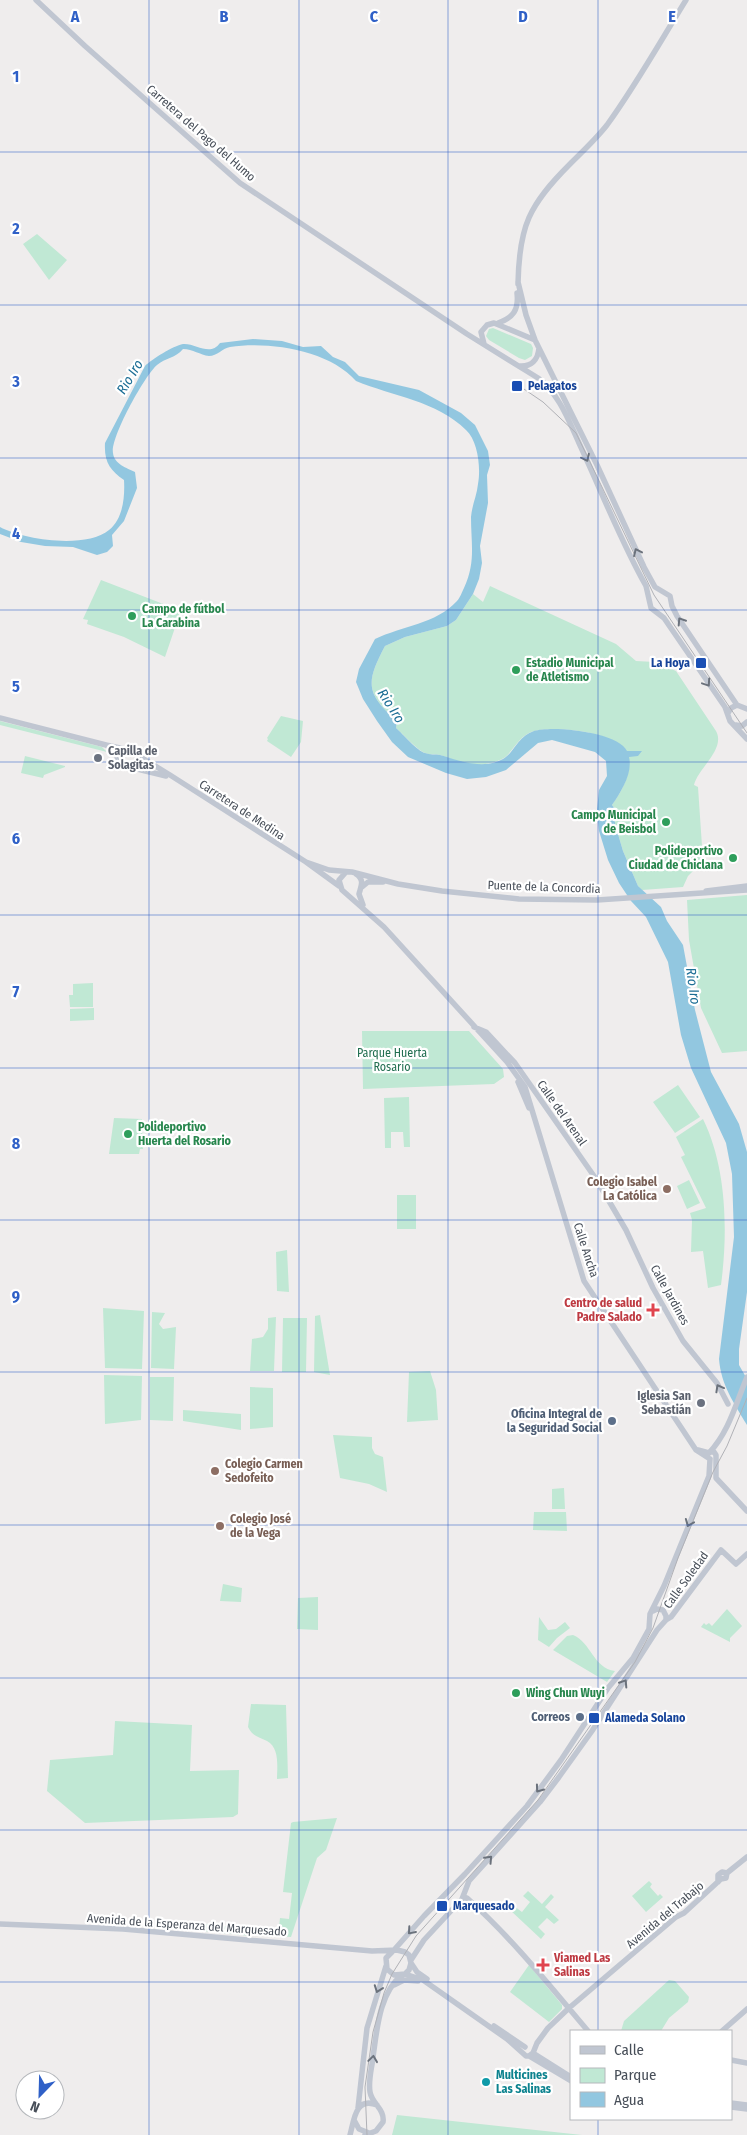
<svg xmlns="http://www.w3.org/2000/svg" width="747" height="2135" viewBox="0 0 747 2135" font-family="'Fira Sans Condensed',sans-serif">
<rect width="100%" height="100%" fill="#efeded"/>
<path fill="#c0e8d4" d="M37 234 67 260 49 280 23 244Z
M493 328 531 344 533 348 532 356 525 360 519 358 489 340 486 336 489 329Z
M101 580 179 610 180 613 165 657 124 637 87 624 88 620 83 619Z
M490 586 616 644 636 661 655 662 676 671 716 731C726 749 698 768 694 785L698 787 703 861 688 876 683 887 642 890 638 886 623 851 615 824V809L612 805C622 791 634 770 627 753 619 732 548 723 529 733 517 739 510 756 502 759 497 762 486 764 480 765 467 767 452 758 440 755 435 754 429 755 425 753 417 750 403 734 396 728L397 721C365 693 366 682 385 646L405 637 447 626 456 620 473 594 483 602Z
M281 716 303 721 301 742 291 757 267 741 268 739 267 738Z
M0 721 102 747 107 752 0 725Z
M25 756 65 766V767L44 775 43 778 21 773Z
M747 895V1051L722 1053 701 1008 689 940 687 900Z
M93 983V1007H70L69 995H73V984Z
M94 1008V1020L70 1021V1009Z
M362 1031H469L503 1069 504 1077 494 1084 363 1089Z
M678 1085 700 1117 675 1133 653 1102Z
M409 1097 410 1147H404L403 1132H391V1148H385L384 1098Z
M114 1118 142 1119 143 1149H140L139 1154H109Z
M703 1119C727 1168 728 1232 721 1285L708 1288 703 1251 691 1252 692 1220 690 1213 706 1208 681 1157 685 1155 676 1137Z
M689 1180 700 1203 687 1209 677 1186Z
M397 1195H416V1229H397Z
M287 1250 289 1292 277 1291 276 1252Z
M103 1308 144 1311 142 1369 105 1368Z
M152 1312 165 1313 159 1324 163 1329 176 1327 174 1369 151 1368Z
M320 1315 330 1375 314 1372 315 1316Z
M276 1317 274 1371H250L252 1339 263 1337 268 1329V1318Z
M283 1318H307L306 1372H282Z
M430 1371 436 1390 438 1420 407 1422 409 1372Z
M104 1375 142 1376 141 1420 105 1424Z
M150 1377H174L173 1421 150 1420Z
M250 1387 273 1388V1427L250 1429Z
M183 1410 241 1414V1430L183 1421Z
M333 1435 372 1437V1448L375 1454 383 1457 387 1492 369 1484 340 1478Z
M564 1488 565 1509H552V1489Z
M534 1512H566L567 1531 533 1530Z
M223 1584 242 1588 241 1602 220 1601Z
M318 1597V1630L297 1629 298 1598Z
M727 1609 742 1626 730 1638V1642L701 1627 704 1623 706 1625 709 1623 712 1626Z
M539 1617 548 1630 556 1629 565 1622 570 1628 557 1638 549 1647 538 1640Z
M573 1635C591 1642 593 1668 615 1671L607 1682 553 1650 567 1636Z
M251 1704 286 1705 288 1778 277 1779C277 1767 280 1748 267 1741 258 1736 253 1737 248 1727Z
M115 1721 192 1725 190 1771 239 1770 238 1814 233 1817 85 1823 47 1791 50 1760 113 1755Z
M337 1818 326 1850 317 1858 291 1937 278 1936 280 1918 289 1919 292 1893 283 1892 291 1823 293 1822Z
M649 1881 652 1884 650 1887 658 1896 660 1894 663 1897 646 1912 632 1896Z
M528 1891 542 1904 551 1894 554 1897 545 1907 559 1920 554 1924 547 1918 538 1927 545 1934 541 1939 510 1910 514 1906 522 1912 530 1902 523 1896Z
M204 1924 252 1929 251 1936 203 1931Z
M529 1965 562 2005V2009L549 2022 510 1992Z
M669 1980 675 1981 689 1997 688 2002 669 2018 661 2031H621L624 2021Z
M397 2115 582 2135H392Z"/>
<path fill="#92c7e0" d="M253 339 282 341 303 347 321 346 333 357 345 362 359 376 419 390 461 413 475 425 488 451 490 465 487 475 488 503 480 546 482 563 479 579 473 594 456 620 447 626 405 637 385 646C366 682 365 693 397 721L396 728C403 734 417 751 425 753 430 755 435 754 440 755 461 761 482 770 503 759 514 753 518 736 534 731 552 725 619 732 627 751H642L638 756 629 757C633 773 621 792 612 805L615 809V824L623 851 638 886 661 907 667 921 683 945 695 1010 711 1072 739 1124 747 1152V1292L739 1349V1365L747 1379V1425C734 1403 721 1385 719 1359L734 1237 732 1174 726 1143 691 1068 681 1035 668 962 646 917 631 901 619 883 608 860 599 831 597 810 599 790 607 776 606 761 595 752 552 740 538 743 506 770 486 777 467 779 446 773 408 757 392 742 377 721 363 699 356 682 359 669 375 639C402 626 436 624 457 601 460 598 462 592 464 588 476 562 471 544 471 517 472 505 477 495 478 484 481 468 478 441 466 430 437 401 392 396 356 381 329 350 269 341 230 347 223 348 217 356 209 356 200 355 193 349 183 349 176 358 165 358 157 365 145 375 110 438 113 453 114 464 127 468 135 472L137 488 124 521 112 535 113 546 107 552 97 555 73 547 45 546 21 542 0 534V527C24 540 86 549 109 530 123 519 125 497 124 480 110 470 104 462 105 443L145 366C152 359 173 346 183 344 196 343 210 357 220 343Z"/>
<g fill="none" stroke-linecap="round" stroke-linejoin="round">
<path stroke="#c0c6d1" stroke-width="5.5" d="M36 0 85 46 240 183 467 334 538 378C559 394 568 419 579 443 601 490 620 540 646 586L651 608 664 618 725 707 730 721 747 739
M518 282 526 315 535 340 597 465 644 567 655 587 670 596 672 606 677 616 737 705
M518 284C519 226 529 205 570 164 583 151 596 139 607 125 636 85 660 42 686 0
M498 323C513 318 519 310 517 293
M484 344 481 332 487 325 494 323 535 340
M519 366C531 367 538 360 539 348
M728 713 731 708 737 705 747 709
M0 718 106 745 113 749 117 756
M736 725 742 726 747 722
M106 745 129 750 170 775 306 862 339 886
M127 750 121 751 117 756 118 762 121 765 166 776
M306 862 329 870 352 872 398 884 442 891 519 899 597 900 747 890
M346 872 339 880 342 890 384 927 507 1062 525 1087 584 1281 696 1450 710 1459
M356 874C365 880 361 886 359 894L363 905
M362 887 368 882H383
M706 891 747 886
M474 1027 486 1032 515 1063 596 1179 626 1230 653 1288 683 1341 717 1383 728 1404
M518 1082 529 1108
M698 1450 709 1453C729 1432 736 1403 747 1377
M710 1452H714L716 1455V1478L747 1511
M653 1611 657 1609 663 1610 666 1616V1620
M727 1873 747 1857
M718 1882V1875L722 1872 727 1873
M462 1899 467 1898C512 1938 549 1985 588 2031
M0 1924 123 1929 372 1951 397 1950 405 1952 409 1955 411 1963 409 1970 405 1974 394 1975 387 1969 386 1958 392 1952
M394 1950 424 1916 465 1874 527 1806 561 1760 608 1688 633 1658 649 1629 650 1614 664 1586 709 1476 710 1459
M411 1960 424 1940 462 1899 469 1881 540 1802 559 1777 592 1731 657 1630 666 1620 671 1617 721 1550 736 1564 747 1554
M411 1963 417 1972 427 1979
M405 1974 423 1980 507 2039 526 2056H529L533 2053 537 2043 548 2028 569 2008 676 1917 684 1913 721 1879 726 1878 727 1873
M394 1985 404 1980 418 1981
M494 2026 525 2047
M722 2031 747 2009
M533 2053 571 2077
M529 2056 571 2081
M731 2060 747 2063
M731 2103 747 2105
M731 2107 747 2109
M358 2108 367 2028 386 1966
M354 2120 359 2129 369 2133
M350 2135C354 2121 355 2096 377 2105
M365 2135 376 2131 383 2122C385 2109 372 2104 370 2092 368 2080 372 2068 373 2057 377 2030 379 1993 402 1975"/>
<path stroke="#b0b1b6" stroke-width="1" d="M518 385 543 402 576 433 654 595 747 733
M367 2135 365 2087 373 2032 384 1993 392 1974 416 1936 538 1800 635 1662 653 1628 678 1558 713 1472 727 1446 747 1398"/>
</g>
<defs><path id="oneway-chevron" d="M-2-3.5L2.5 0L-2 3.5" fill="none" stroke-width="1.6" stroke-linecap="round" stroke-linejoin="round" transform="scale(1.25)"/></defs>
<g stroke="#6b727c">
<use href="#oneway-chevron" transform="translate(586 458) rotate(64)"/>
<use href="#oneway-chevron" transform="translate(637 552) rotate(-115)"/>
<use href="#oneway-chevron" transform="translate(681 621) rotate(-123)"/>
<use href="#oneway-chevron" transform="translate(707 683) rotate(56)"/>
<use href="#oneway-chevron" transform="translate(719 1388) rotate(-119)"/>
<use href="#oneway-chevron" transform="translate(689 1523) rotate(112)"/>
<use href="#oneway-chevron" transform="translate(624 1683) rotate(-57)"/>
<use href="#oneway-chevron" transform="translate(539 1789) rotate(126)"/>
<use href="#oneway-chevron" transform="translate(489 1859) rotate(-47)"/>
<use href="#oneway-chevron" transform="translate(411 1931) rotate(131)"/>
<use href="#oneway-chevron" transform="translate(378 1989) rotate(110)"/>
<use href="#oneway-chevron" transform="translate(373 2059) rotate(-82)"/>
</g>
<path fill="none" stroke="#2f60c7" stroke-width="1" stroke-opacity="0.55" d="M149 0V2135M299 0V2135M448 0V2135M598 0V2031M0 152H747M0 305H747M0 458H747M0 610H747M0 762H747M0 915H747M0 1068H747M0 1220H747M0 1372H747M0 1525H747M0 1678H747M0 1830H747M0 1982H747M598 2119V2135"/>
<g fill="#1a4fb4" stroke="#fff" stroke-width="2">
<rect x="511" y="380" width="12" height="12" rx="2.5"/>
<rect x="695" y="657" width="12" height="12" rx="2.5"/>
<rect x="588" y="1712" width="12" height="12" rx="2.5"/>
<rect x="436" y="1900" width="12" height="12" rx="2.5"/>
</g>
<g fill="#2e9e5b" stroke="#fff" stroke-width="2">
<circle cx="132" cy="616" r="5"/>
<circle cx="516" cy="670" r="5"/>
<circle cx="666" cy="822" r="5"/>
<circle cx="733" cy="858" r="5"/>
<circle cx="128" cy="1134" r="5"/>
<circle cx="516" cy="1693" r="5"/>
</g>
<g fill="#6b7280" stroke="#fff" stroke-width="2">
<circle cx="98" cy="758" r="5"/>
<circle cx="701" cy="1403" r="5"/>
</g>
<g fill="#8d6e63" stroke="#fff" stroke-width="2">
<circle cx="667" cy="1189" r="5"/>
<circle cx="215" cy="1471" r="5"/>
<circle cx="220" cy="1526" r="5"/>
</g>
<g fill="#e0444e" stroke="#fff" stroke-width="2">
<path d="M650.5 1302.5h5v5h5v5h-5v5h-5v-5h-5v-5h5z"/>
<path d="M540.5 1957.5h5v5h5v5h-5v5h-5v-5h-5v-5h5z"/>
</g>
<g fill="#5c6f8a" stroke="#fff" stroke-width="2">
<circle cx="612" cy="1421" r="5"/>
<circle cx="580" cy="1717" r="5"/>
</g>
<circle fill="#0f9aa8" stroke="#fff" stroke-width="2" cx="486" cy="2082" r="5"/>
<g text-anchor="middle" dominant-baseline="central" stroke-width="4.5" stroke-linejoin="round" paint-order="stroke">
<g font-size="12" fill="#474e58" stroke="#fff">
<text transform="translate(201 133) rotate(41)">Carretera del Pago del Humo</text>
<text transform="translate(242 810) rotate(33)">Carretera de Medina</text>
<text transform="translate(544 887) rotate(2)">Puente de la Concordia</text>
<text transform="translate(562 1113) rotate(55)">Calle del Arenal</text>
<text transform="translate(586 1250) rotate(72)">Calle Ancha</text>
<text transform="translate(670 1295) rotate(61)">Calle Jardines</text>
<text transform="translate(686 1580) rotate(-54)">Calle Soledad</text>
<text transform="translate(665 1915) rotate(-40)">Avenida del Trabajo</text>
<text transform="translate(187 1925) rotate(4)">Avenida de la Esperanza del Marquesado</text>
</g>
<g font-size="12" font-weight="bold" fill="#164399" stroke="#fff" text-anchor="start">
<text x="528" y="386">Pelagatos</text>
<text x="690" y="663" text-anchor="end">La Hoya</text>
<text x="605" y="1718">Alameda Solano</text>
<text x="453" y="1906">Marquesado</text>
</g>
<g font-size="12" font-weight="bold" fill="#27864d" stroke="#fff" text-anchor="start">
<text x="142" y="609">Campo de fútbol<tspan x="142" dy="14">La Carabina</tspan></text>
<text x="526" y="663">Estadio Municipal<tspan x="526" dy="14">de Atletismo</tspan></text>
<text x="656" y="815" text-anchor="end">Campo Municipal<tspan x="656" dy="14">de Beisbol</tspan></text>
<text x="723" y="851" text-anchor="end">Polideportivo<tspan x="723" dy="14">Ciudad de Chiclana</tspan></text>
<text x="138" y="1127">Polideportivo<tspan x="138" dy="14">Huerta del Rosario</tspan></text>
<text x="526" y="1693">Wing Chun Wuyi</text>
</g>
<g font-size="12" font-weight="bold" fill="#5b616d" stroke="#fff" text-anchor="start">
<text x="108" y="751">Capilla de<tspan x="108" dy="14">Solagitas</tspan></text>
<text x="691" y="1396" text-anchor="end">Iglesia San<tspan x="691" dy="14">Sebastián</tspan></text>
</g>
<g font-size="12" fill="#226f51" stroke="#fff">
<text x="392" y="1053">Parque Huerta<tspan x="392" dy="14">Rosario</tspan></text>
</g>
<g font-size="12" font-weight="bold" fill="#785e54" stroke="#fff" text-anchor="start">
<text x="657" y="1182" text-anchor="end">Colegio Isabel<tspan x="657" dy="14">La Católica</tspan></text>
<text x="225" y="1464">Colegio Carmen<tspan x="225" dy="14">Sedofeito</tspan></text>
<text x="230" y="1519">Colegio José<tspan x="230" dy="14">de la Vega</tspan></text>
</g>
<g font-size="12" font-weight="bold" fill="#be3a42" stroke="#fff" text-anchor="end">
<text x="642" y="1303">Centro de salud<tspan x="642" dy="14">Padre Salado</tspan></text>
<text x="554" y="1958" text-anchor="start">Viamed Las<tspan x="554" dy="14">Salinas</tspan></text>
</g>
<g font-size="12" font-weight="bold" fill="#4e5e75" stroke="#fff" text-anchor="end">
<text x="602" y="1414">Oficina Integral de<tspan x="602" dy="14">la Seguridad Social</tspan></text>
<text x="570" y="1717">Correos</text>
</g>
<g font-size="12" font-weight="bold" fill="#0d838f" stroke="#fff" text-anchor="start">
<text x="496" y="2075">Multicines<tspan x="496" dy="14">Las Salinas</tspan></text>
</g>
<g font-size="14" font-style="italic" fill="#1d6e95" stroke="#fff">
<text transform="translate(130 377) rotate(-59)">Rio Iro</text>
<text transform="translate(391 706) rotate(57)">Rio Iro</text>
<text transform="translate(693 986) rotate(82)">Rio Iro</text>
</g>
</g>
<g font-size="16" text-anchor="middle" font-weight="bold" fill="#2f60c7" stroke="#fff" stroke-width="4.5" stroke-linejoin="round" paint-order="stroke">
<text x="75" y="22">A</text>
<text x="224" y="22">B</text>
<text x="374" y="22">C</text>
<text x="523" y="22">D</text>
<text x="672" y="22">E</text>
<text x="16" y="82">1</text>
<text x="16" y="234">2</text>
<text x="16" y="387">3</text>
<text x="16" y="539">4</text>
<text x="16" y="692">5</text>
<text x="16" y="844">6</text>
<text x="16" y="997">7</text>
<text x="16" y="1149">8</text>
<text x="16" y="1302">9</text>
</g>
<rect x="570" y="2030" width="162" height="90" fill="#ffffff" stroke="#b5b8bc"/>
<rect x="580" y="2046" width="25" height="8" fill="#c0c6d1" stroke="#b5b8bc"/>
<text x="614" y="2055" font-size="15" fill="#474e58">Calle</text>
<rect x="580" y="2068" width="25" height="15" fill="#c0e8d4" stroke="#b5b8bc"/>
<text x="614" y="2080" font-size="15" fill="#474e58">Parque</text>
<rect x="580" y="2092" width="25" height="15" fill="#92c7e0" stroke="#b5b8bc"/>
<text x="614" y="2105" font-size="15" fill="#474e58">Agua</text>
<g transform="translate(40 2095) rotate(203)"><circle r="24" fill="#ffffff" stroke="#b5b8bc"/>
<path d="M0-4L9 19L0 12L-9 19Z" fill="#2f60c7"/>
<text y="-8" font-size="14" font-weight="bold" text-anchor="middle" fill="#474e58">N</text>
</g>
</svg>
